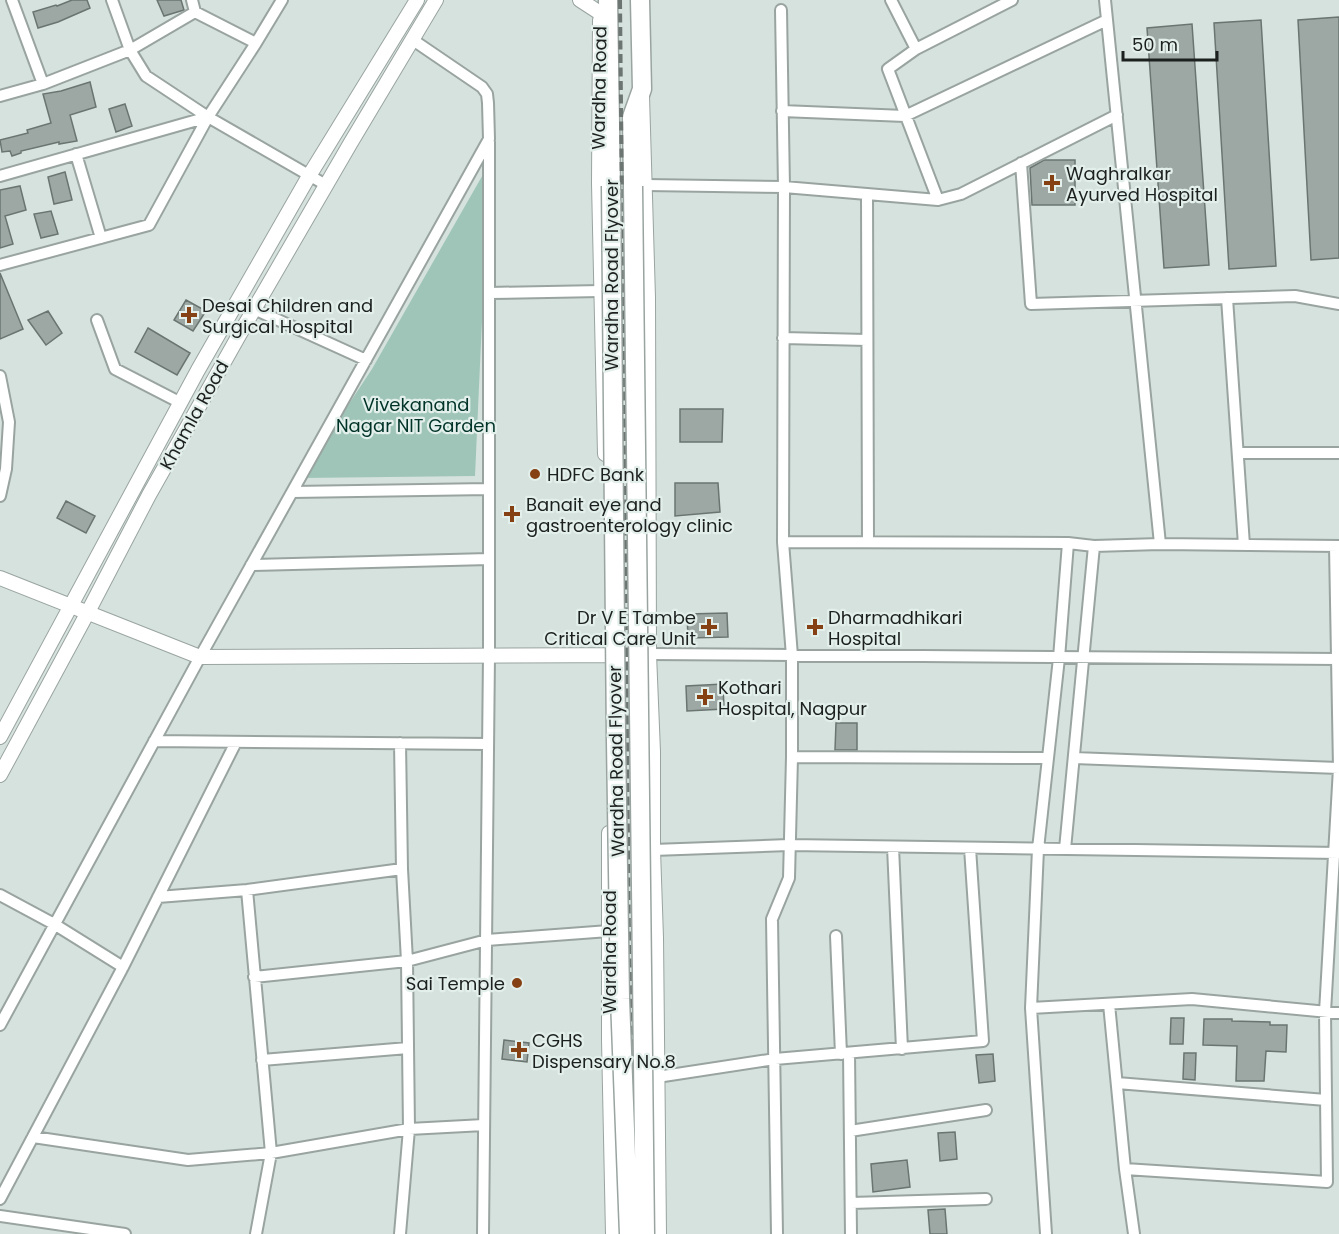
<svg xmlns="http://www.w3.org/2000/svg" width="1339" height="1234" viewBox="0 0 1339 1234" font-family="Poppins,sans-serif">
<rect width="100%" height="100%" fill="#d6e2dd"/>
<path fill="#9fc5b8" d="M489 164 475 476 300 478 372 369Z"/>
<path fill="#9da8a4" stroke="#6a7571" stroke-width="1.5" d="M72 0H87L90 8 58 22 38 28 33 12 56 5 57 6Z
M157 0H181L184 10 164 16Z
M1339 17V258L1311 260 1298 20Z
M1261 20 1276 266 1229 269 1214 23Z
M1192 24 1209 265 1164 268 1147 28Z
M90 82 96 107 70 115 77 141 59 144V142L21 151V153L12 156 10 151 2 152 0 140 28 133 27 130 51 123 43 94 61 91Z
M125 104 132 126 116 132 109 109Z
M1044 160H1075V205H1032L1030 168Z
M65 172 72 200 54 204 48 177Z
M20 186 26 210 5 216 13 244 0 248V190Z
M51 211 58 234 41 238 34 214Z
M0 273 23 329 0 339Z
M186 300 206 311 193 331 174 320Z
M48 311 62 333 46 345 28 320Z
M148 328 190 353 177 375 135 352Z
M680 409H723L722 442H680Z
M675 483H718L720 512 675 516Z
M66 501 95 516 86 533 57 518Z
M727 613 728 637 688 638 687 614Z
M723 684 724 709 687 711 686 686Z
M836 723H857V750H835Z
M1171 1018H1184L1183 1044H1170Z
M1204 1019H1232V1021L1270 1022V1025H1287L1286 1052 1266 1051 1264 1081H1236L1237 1046 1203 1045Z
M504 1040 529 1043 527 1062 502 1059Z
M1184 1053H1196L1195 1080 1183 1079Z
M993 1054 995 1081 979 1083 976 1055Z
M955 1132 957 1159 940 1161 938 1133Z
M907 1160 910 1187 873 1192 871 1164Z
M945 1209 947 1234H930L928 1210Z"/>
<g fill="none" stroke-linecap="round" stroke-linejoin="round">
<defs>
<path id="minor" d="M12 0 43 84
M112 0 130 50 146 76 208 117 326 185
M192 0 195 12 256 43
M891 0 916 49
M1105 0 1160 544
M0 96 43 84 130 50 195 12
M782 111 905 116 1107 20
M76 154 101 238
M1021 163 1031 304 1295 296 1339 304
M0 176 208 117
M646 185 784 187 938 200 961 194 1117 115
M867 194 868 542
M938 200 888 69 916 49 1012 0
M0 265 149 225 208 117 256 43 282 0
M489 293 601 291
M1227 298 1244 545
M254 309 366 360
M97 320 115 369 181 403
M783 338 867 340
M0 376 9 422 6 469 0 496
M1238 453H1339
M292 492 489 489
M783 542 1068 543 1094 546 1160 544 1339 546
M251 565 489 559
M649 654 1339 659
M154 741 488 744
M792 757 1047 758
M1074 758 1339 768
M893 847 902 1049
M1065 849 1094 546
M653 850 789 845 1339 853
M247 890 271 1153 256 1234
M0 895 54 924 123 967
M158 897 247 890 402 869
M836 936 841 1054
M254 977 407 961 487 940 609 931
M1109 1004 1125 1169 1134 1234
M1031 1008 1192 999 1339 1013
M0 1025 200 657 489 139 488 103 487 94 482 87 413 40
M849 1053 851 1234
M262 1060 408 1048
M657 1077 775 1059 983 1041 970 848
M1117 1083 1326 1100
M850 1131 986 1110
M33 1137 188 1160 271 1153 409 1129 484 1125
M1125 1169 1327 1182 1325 1012 1339 768 1335 546
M0 1199 123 967 236 742
M851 1203 986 1199
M0 1216 125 1234
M400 1234 409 1129 407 961 402 869 400 743
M483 1234 489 655V142
M777 1234 772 919 789 878 792 757V656L783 542 784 187 781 10
M1046 1234 1031 1008 1038 849 1059 658 1068 543"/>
<path id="tertiary" d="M580 0 600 13
M600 20 599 183 605 454
M642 96 648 298 649 654 653 752V850L656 938 659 1234
M0 578 200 657 646 655
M0 737 198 370 309 176 417 0
M0 775 88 612 149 495 242 330 350 144 436 0
M609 833V1040L613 1234"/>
<path id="trunk" d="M608 0 611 186
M633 186 632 117 642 89 640 0"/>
</defs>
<use href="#minor" stroke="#99a4a0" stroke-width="14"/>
<use href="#tertiary" stroke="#99a4a0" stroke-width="16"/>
<use href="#trunk" stroke="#99a4a0" stroke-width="21"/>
<use href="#minor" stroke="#fff" stroke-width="10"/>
<use href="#tertiary" stroke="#fff" stroke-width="14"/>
<use href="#trunk" stroke="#fff" stroke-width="18"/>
<path stroke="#6d7572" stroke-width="4" stroke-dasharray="9 4.5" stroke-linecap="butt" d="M620 0 629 942 638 1234"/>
<defs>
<path id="trunk-bridge" d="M611 186 616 742 620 999 629 1234
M633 186 645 1234"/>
</defs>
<use href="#trunk-bridge" stroke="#99a4a0" stroke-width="21" stroke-linecap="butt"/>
<use href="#trunk-bridge" stroke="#fff" stroke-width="18"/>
</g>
<g fill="#854114" stroke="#e3efeb" stroke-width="2">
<path d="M1049 174h6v6h6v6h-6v6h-6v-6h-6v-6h6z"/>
<path d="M186 306h6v6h6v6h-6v6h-6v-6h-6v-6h6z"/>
<circle cx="535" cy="474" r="6"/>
<path d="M509 505h6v6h6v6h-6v6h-6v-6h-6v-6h6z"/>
<path d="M706 618h6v6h6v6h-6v6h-6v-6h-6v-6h6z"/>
<path d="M812 618h6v6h6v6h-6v6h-6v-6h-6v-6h6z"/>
<path d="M702 688h6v6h6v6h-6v6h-6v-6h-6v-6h6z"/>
<circle cx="517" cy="983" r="6"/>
<path d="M516 1041h6v6h6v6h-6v6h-6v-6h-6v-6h6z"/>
</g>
<g text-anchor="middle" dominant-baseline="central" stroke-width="4.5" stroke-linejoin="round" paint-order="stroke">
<g font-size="18" fill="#1c201f" stroke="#e3efeb">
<text transform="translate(599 88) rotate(-89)">Wardha Road</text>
<text transform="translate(611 275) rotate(-90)">Wardha Road Flyover</text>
<text transform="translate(194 415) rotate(-61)">Khamla Road</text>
<text transform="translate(616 761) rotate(-91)">Wardha Road Flyover</text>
<text transform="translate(609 952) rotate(-90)">Wardha Road</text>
</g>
<g font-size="18" fill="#1c201f" stroke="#e3efeb" text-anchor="start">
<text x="1066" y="173">Waghralkar<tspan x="1066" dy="21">Ayurved Hospital</tspan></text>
<text x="202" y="305">Desai Children and<tspan x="202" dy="21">Surgical Hospital</tspan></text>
<text x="547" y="474">HDFC Bank</text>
<text x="526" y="504">Banait eye and<tspan x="526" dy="21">gastroenterology clinic</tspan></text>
<text x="696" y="617" text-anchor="end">Dr V E Tambe<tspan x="696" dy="21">Critical Care Unit</tspan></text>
<text x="828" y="617">Dharmadhikari<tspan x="828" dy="21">Hospital</tspan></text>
<text x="718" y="687">Kothari<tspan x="718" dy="21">Hospital, Nagpur</tspan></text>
<text x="505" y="983" text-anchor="end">Sai Temple</text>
<text x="532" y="1040">CGHS<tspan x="532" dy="21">Dispensary No.8</tspan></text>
</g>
<g font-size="18" fill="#003328" stroke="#e3efeb">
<text x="416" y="404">Vivekanand<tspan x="416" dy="21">Nagar NIT Garden</tspan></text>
</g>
</g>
<path d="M1123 51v9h94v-9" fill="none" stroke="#1c201f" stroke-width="3"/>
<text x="1132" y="51" font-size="18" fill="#1c201f" stroke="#e3efeb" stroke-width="4.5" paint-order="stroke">50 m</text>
</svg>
